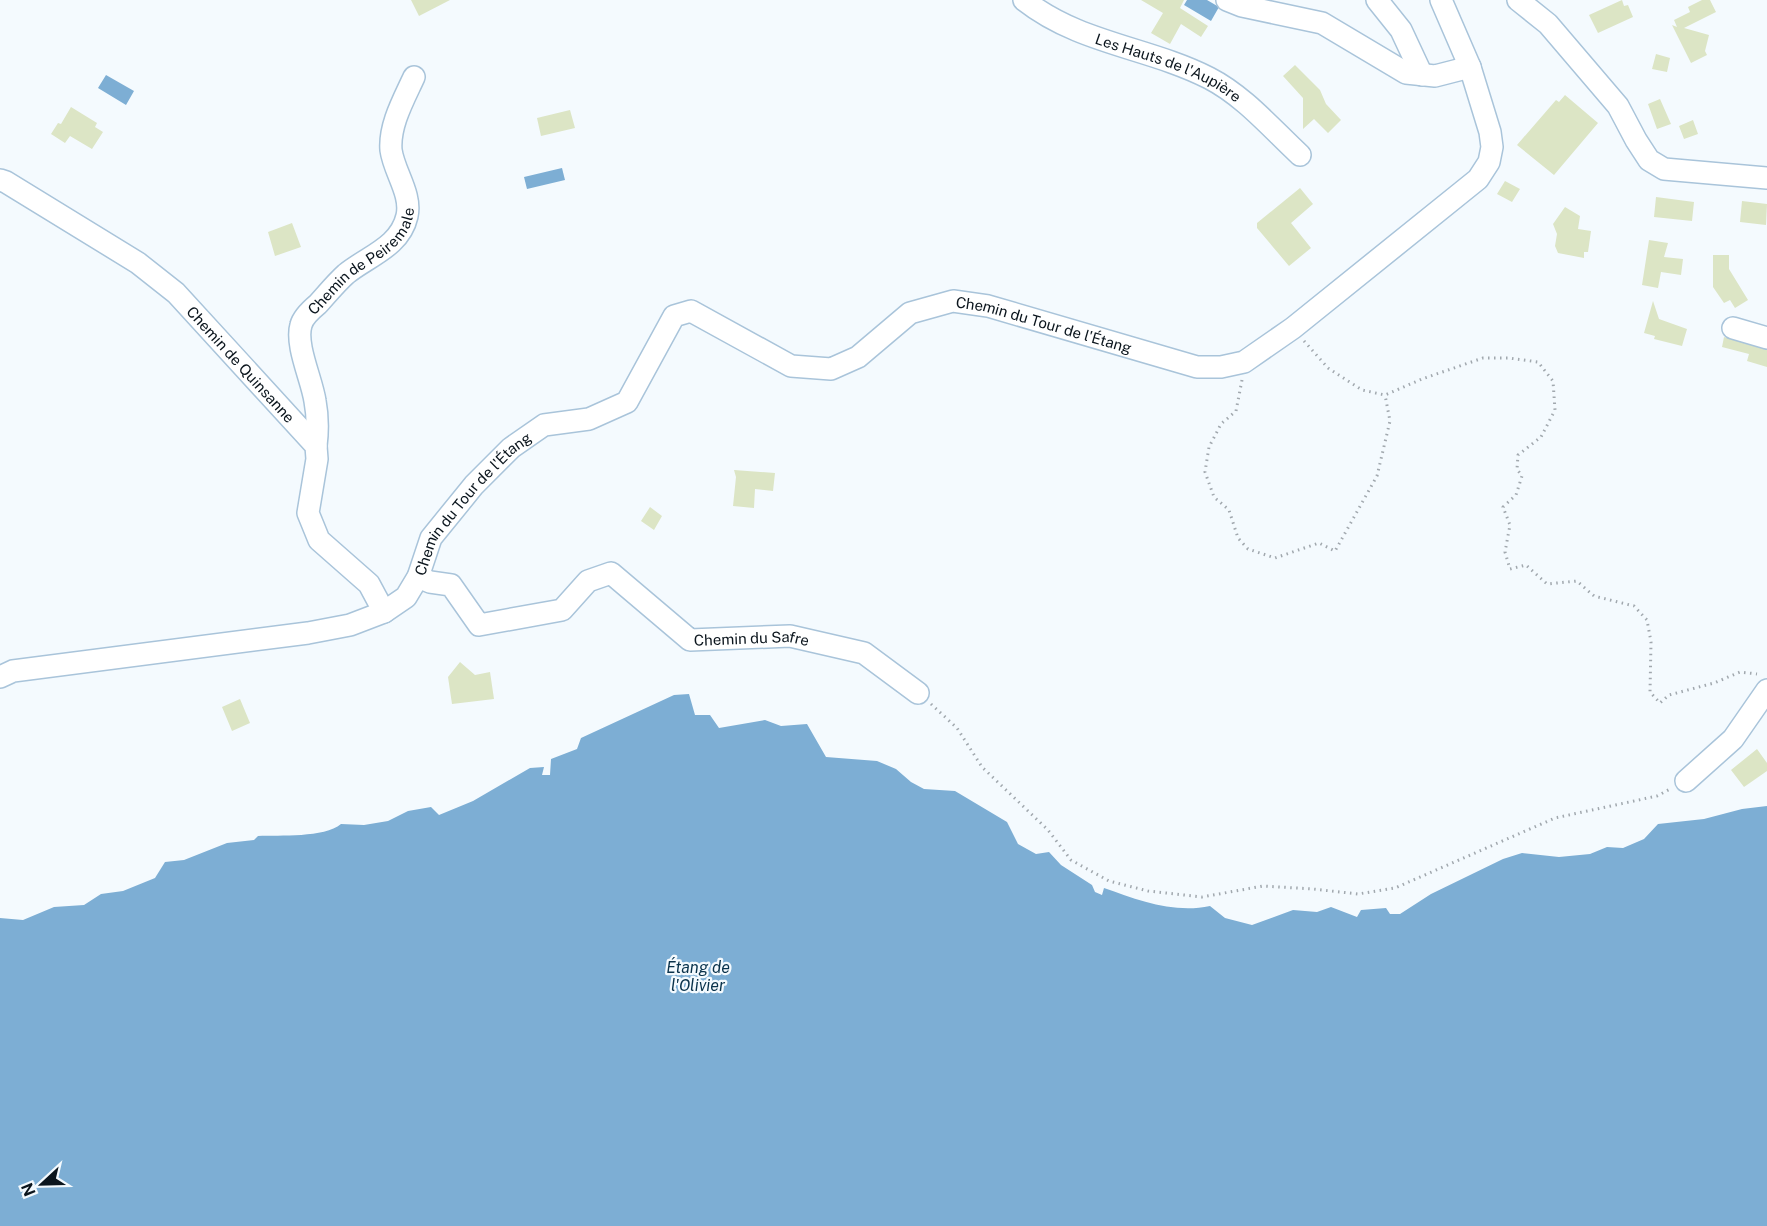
<svg xmlns="http://www.w3.org/2000/svg" width="1767" height="1226" viewBox="0 0 1767 1226" font-family="'Public Sans',sans-serif">
<rect width="100%" height="100%" fill="#f4fafe"/>
<path fill="#7daed4" d="M1187 0H1207L1219 7 1211 21 1184 5Z
M106 75 134 91 126 105 98 88Z
M562 168 565 180 527 189 524 177Z
M689 694 695 715H710L719 728 765 720 781 726 807 724 826 757 877 761 896 769 911 782 924 789 955 791 1007 822 1018 844 1036 854 1049 852 1061 865 1092 885 1095 892 1102 895 1104 888C1138 900 1174 914 1210 906L1225 918 1252 925 1293 910 1317 912 1331 907 1357 917 1361 910 1386 908 1390 914H1400L1431 894 1503 859 1522 853 1559 857 1590 854 1607 847 1623 848 1644 839 1658 824 1704 819 1742 809 1767 806V1226H0V918L23 920 54 907 84 905 101 894 123 891 155 878 165 862 184 860 227 843 254 840 258 836C280 835 324 838 341 824L364 825 388 821 408 811 431 807 439 815 473 801 530 768 544 767 542 775H550L551 759 577 749 581 738 674 695Z"/>
<path fill="#dce5c5" d="M411 0H450L419 16Z
M1141 0H1184L1180 8 1208 26 1201 37 1181 24 1170 44 1151 33 1163 13Z
M1622 0 1624 6 1628 5 1633 17 1598 33 1589 15Z
M1702 0H1710L1716 12 1684 28 1709 35 1705 51 1707 55 1691 63 1672 25 1677 27 1674 20 1690 12 1688 7Z
M1656 54 1670 58 1667 72 1652 69Z
M1295 65 1320 90 1326 104 1341 120 1328 133 1314 119 1303 129V98L1283 76Z
M1565 95 1598 123 1554 175 1517 145 1556 100 1559 102Z
M1660 99 1671 124 1657 129 1648 104Z
M71 107 97 123 95 127 103 132 92 149 70 136 65 143 51 134 58 123 61 124Z
M570 110 575 128 541 136 537 118Z
M1693 120 1698 134 1684 139 1679 126Z
M1505 181 1520 189 1512 202 1497 194Z
M1300 188 1313 204 1291 223 1311 248 1289 266 1257 228V223Z
M1656 197 1694 202 1692 221 1654 217Z
M1742 201 1767 204 1766 225 1740 222Z
M1565 207 1580 216 1578 229 1591 231 1588 252H1584V258L1558 253 1555 246 1557 234 1553 224Z
M292 223 301 247 275 256 268 232Z
M1649 240 1668 243 1664 257 1683 259 1681 275 1661 272 1658 288 1642 285Z
M1713 255H1729V269L1748 300 1735 308 1730 300 1724 303 1713 287Z
M1653 301 1659 319 1687 329 1682 346 1654 339 1655 336 1644 333Z
M1724 337 1767 350V367L1747 361 1749 354 1722 347Z
M734 470 775 473 773 491 755 489 754 508 733 506 736 477Z
M650 507 662 516 654 530 641 521Z
M460 662 475 675 490 672 494 699 452 704 448 677Z
M240 699 250 723 232 731 222 707Z
M1757 749 1767 763V771L1744 787 1731 770Z"/>
<g fill="none" stroke-linecap="round" stroke-linejoin="round">
<defs>
<g id="minor">
<path id="s1" d="M1024 0C1080 44 1148 47 1209 78 1244 96 1271 128 1300 155"/>
<path d="M1227 0 1242 6 1322 23 1406 73 1435 76 1470 67"/>
<path d="M1377 0 1401 30 1422 75"/>
<path d="M1518 0 1548 24 1618 106 1636 140 1649 160 1664 169 1767 178"/>
<path id="s2" d="M0 180 6 182 138 263 176 293 316 446 317 459 308 513 319 540 369 584 384 612"/>
<path d="M1733 328 1767 338"/>
<path id="s3" d="M316 446C318 430 318 417 315 401 312 380 295 345 301 325 303 317 312 309 318 304 327 294 336 283 346 274 368 256 400 247 407 216 412 194 394 172 391 150 389 125 404 99 414 77"/>
<path id="s4" d="M418 577 430 582 451 585 479 625 562 610 588 581 611 573 690 640 790 636 864 653 918 693"/>
<path id="s5" d="M0 677 13 671 308 633 350 625 384 612 406 597 418 577 431 538 474 485 511 448 544 425 589 419 627 402 674 316 691 311 791 366 831 369 858 357 910 313 953 301 988 306 1197 367H1221L1244 362 1293 328 1478 179 1489 162 1492 147 1490 132 1470 67 1441 0"/>
<path d="M1686 781 1733 739 1767 690"/>
</g>
</defs>
<use href="#minor" stroke="#a9c4da" stroke-width="24"/>
<path stroke="#a1a8ae" stroke-width="3" stroke-dasharray="1.5 4.5" stroke-linecap="butt" d="M1304 341 1328 368 1362 390 1385 395 1422 379 1483 358H1509L1538 362 1553 381 1555 410 1541 437 1518 455 1517 469 1522 476 1516 495 1503 507 1510 525 1505 552 1510 569 1526 565 1547 584 1577 581 1594 596 1634 606 1647 620 1651 642 1650 692 1660 703 1669 695 1714 683 1740 672 1757 674
M1242 380 1236 411 1221 424 1209 447 1205 472 1214 497 1229 510 1238 538 1248 549 1275 558 1319 543 1335 551 1377 476 1390 421 1385 395
M931 704 957 728 982 767 1048 830 1071 860 1109 881 1148 891 1202 897 1263 886 1313 889 1358 894 1395 888 1555 818 1657 796 1672 788"/>
<use href="#minor" stroke="#fff" stroke-width="21"/>
</g>
<g text-anchor="middle" dominant-baseline="central" stroke-width="4.5" stroke-linejoin="round" paint-order="stroke">
<g font-size="15" fill="#0b151d" stroke="#f4fafe">
<text stroke="none"><textPath href="#s1" startOffset="160">Les Hauts de l'Aupière</textPath></text>
<text stroke="none"><textPath href="#s3" startOffset="213">Chemin de Peiremale</textPath></text>
<text stroke="none"><textPath href="#s5" startOffset="1236">Chemin du Tour de l'Étang</textPath></text>
<text stroke="none"><textPath href="#s2" startOffset="306">Chemin de Quinsanne</textPath></text>
<text stroke="none"><textPath href="#s5" startOffset="534">Chemin du Tour de l'Étang</textPath></text>
<text stroke="none"><textPath href="#s4" startOffset="396">Chemin du Safre</textPath></text>
</g>
<g font-size="16" font-style="italic" fill="#09324b" stroke="#f4fafe">
<text x="698" y="967">Étang de<tspan x="698" dy="18">l'Olivier</tspan></text>
</g>
</g>
<g transform="translate(42 1184) rotate(248)" stroke="#f4fafe" stroke-width="4.5" paint-order="stroke">
<path d="M0-4.5L10 22L0 15L-10 22Z" fill="#0b151d"/>
<text y="-9" font-size="16" font-weight="bold" text-anchor="middle" fill="#0b151d">N</text>
</g>
</svg>
